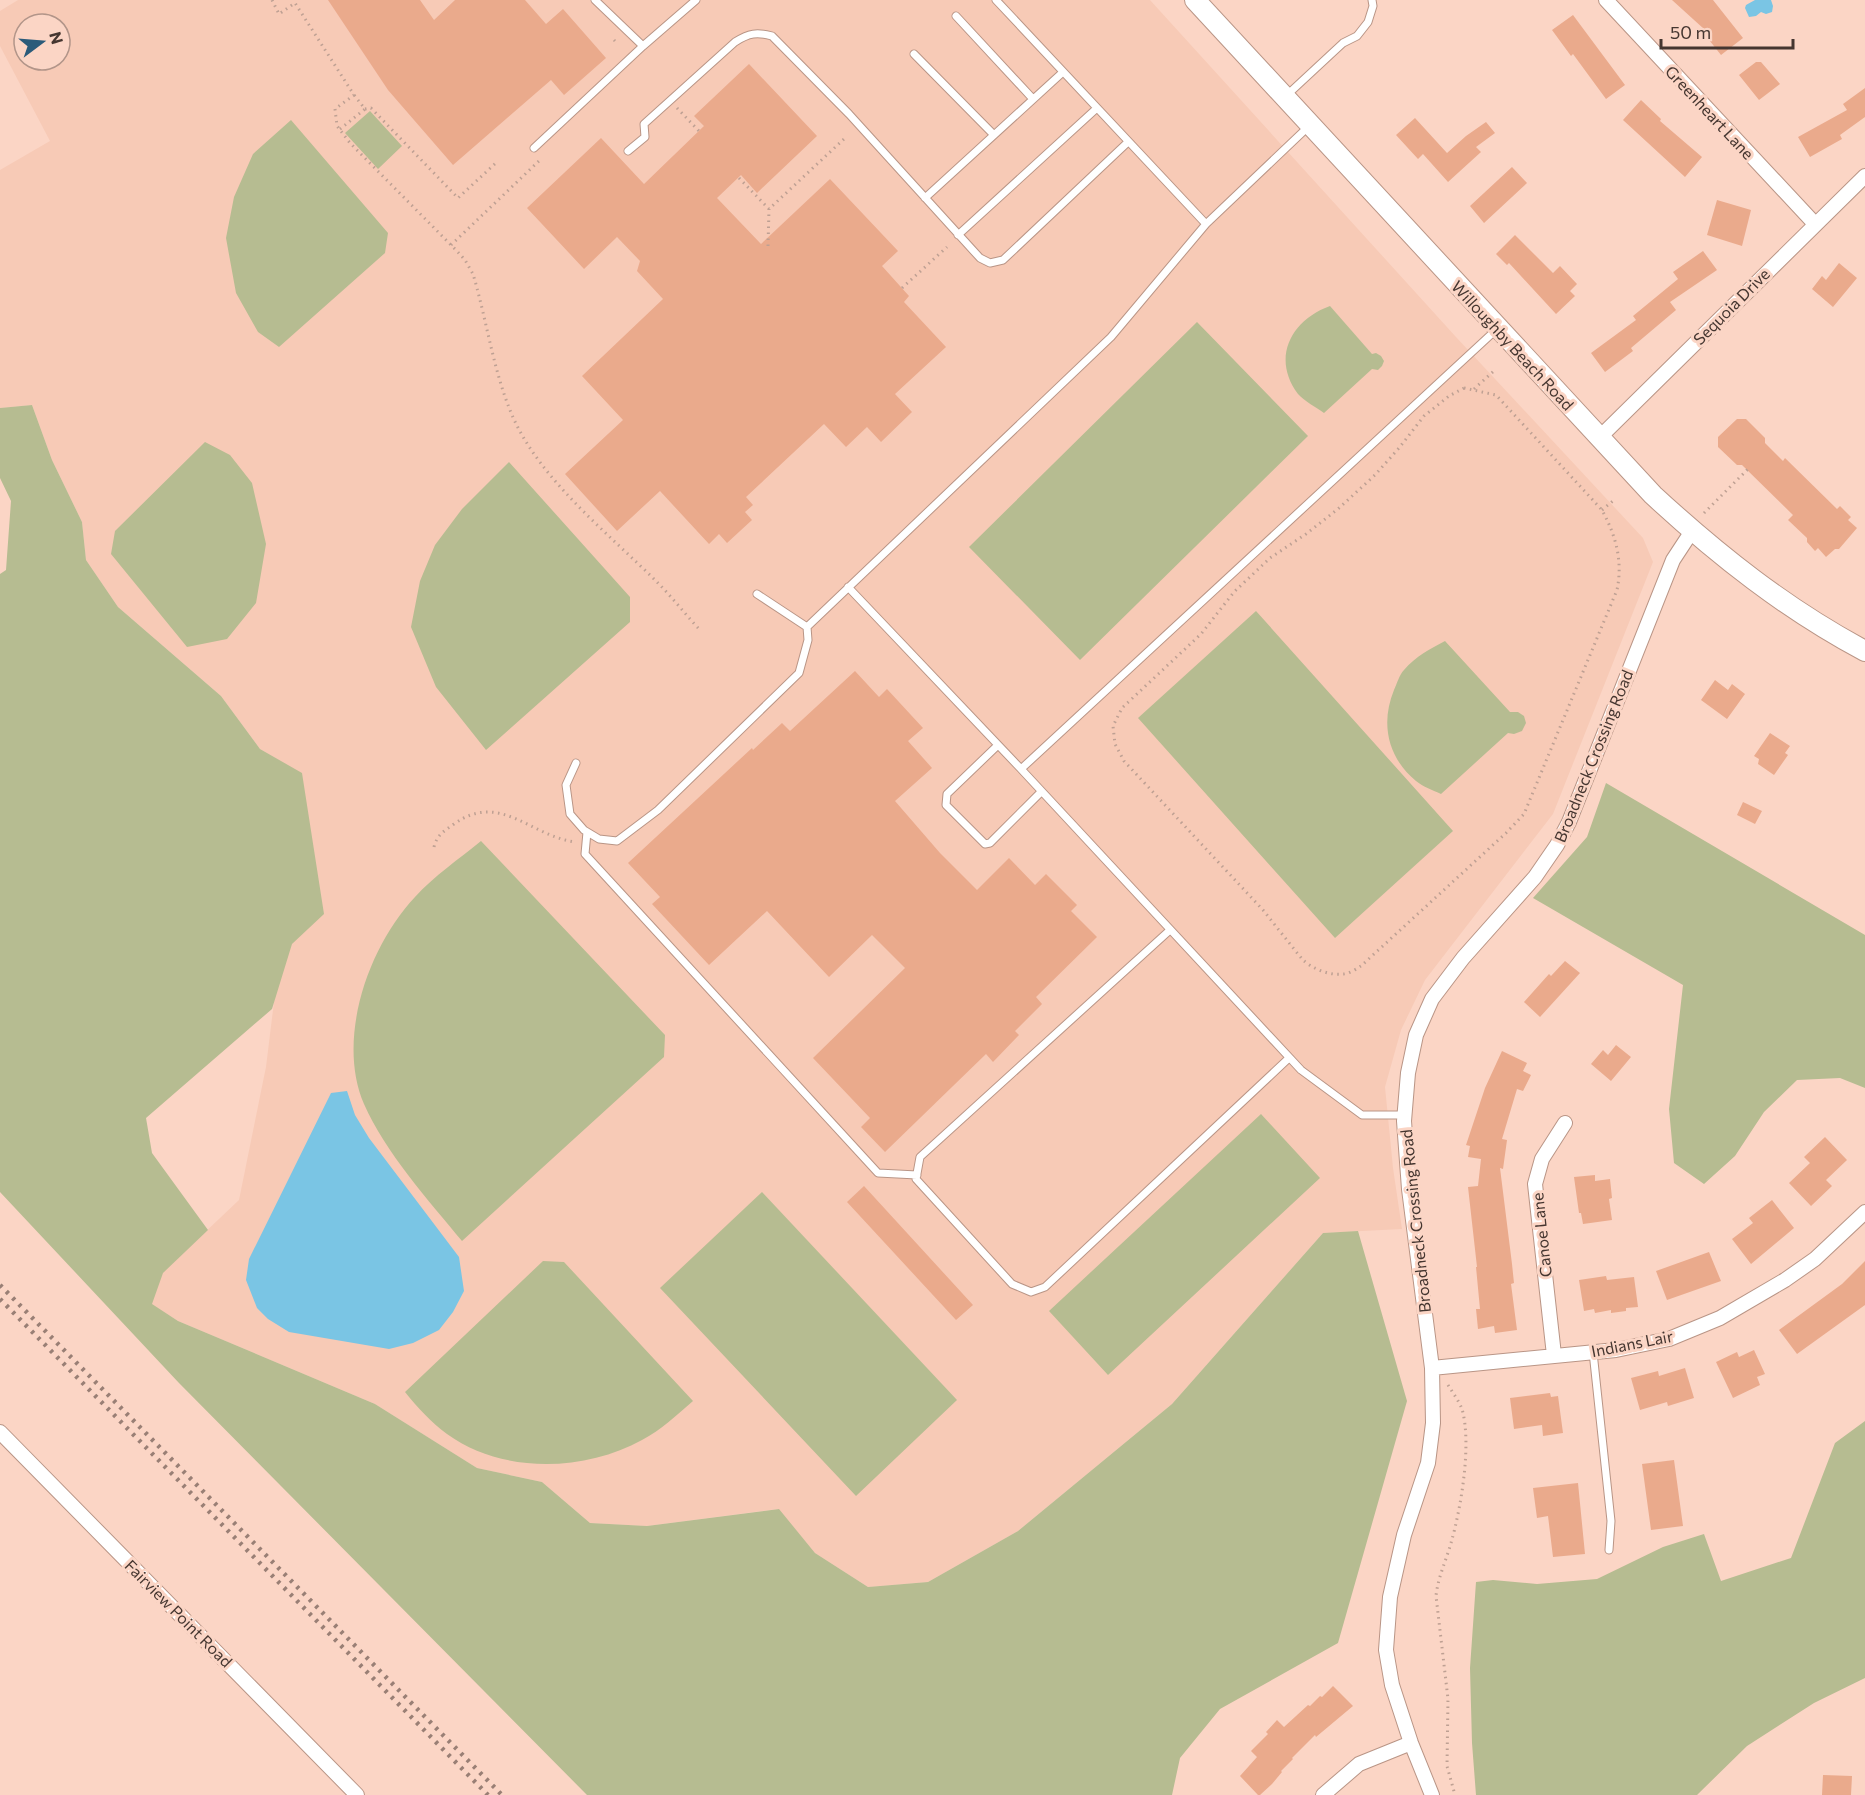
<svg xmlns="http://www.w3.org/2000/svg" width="1865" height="1795" viewBox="0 0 1865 1795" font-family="Commissioner,sans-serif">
<rect width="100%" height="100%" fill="#fbd5c5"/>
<path fill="#f7cab6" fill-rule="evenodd" d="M18 0H1150L1456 337 1643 538 1653 562 1553 814 1425 980 1401 1030 1385 1087 1393 1168 1402 1229 1323 1233 1172 1404 1018 1531 928 1582 868 1587 815 1553 778 1509 647 1526 590 1523 542 1482 477 1468 375 1404 178 1321 151 1304 162 1273 239 1200 266 1067 302 774 260 749 221 696 118 607 86 560 82 522 52 460 32 405 0 408V170L50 141 0 46V11ZM24 24H60V60H24Z"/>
<path fill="#b6bc91" d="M370 111 402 146 378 169 345 133Z
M291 120 388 233 385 253 279 347 258 332 236 293 226 238 234 197 253 154Z
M1330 306 1372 354 1376 353 1381 356 1384 361 1382 366 1378 370 1372 369 1324 413C1316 407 1304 401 1298 394 1271 358 1291 320 1330 306Z
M1197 322 1308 436 1080 660 969 547Z
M32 405 52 460 82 522 86 560 118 607 221 696 260 749 302 773 324 914 292 944 272 1009 146 1118 152 1153 208 1230 163 1273 152 1304 178 1321 375 1404 477 1468 542 1482 590 1523 647 1526 779 1509 815 1553 868 1587 928 1582 1018 1531 1172 1404 1323 1233 1358 1231 1407 1401 1338 1643 1220 1709 1180 1758 1172 1795H587L179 1383 0 1192V574L6 570 11 501 0 478V408Z
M205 442 230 455 252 483 266 544 256 603 227 639 187 647 111 554 115 531Z
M509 462 630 597V622L486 750 436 687 411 627 420 581 435 545 462 509Z
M1256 611 1453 831 1335 938 1138 718Z
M1445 641 1510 712H1518L1524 716 1526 723 1522 731 1514 734 1508 733 1441 794C1433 790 1423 787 1416 781 1388 758 1380 724 1394 690 1397 684 1399 675 1404 670 1416 656 1430 649 1445 641Z
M1606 783 1865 935V1088L1840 1078 1797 1080 1764 1112 1735 1156 1704 1184 1674 1163 1669 1109 1683 985 1533 898 1587 837Z
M481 841 665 1035 664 1057 462 1241C429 1201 385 1152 364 1104 336 1039 368 947 415 897 434 876 459 859 481 841Z
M1261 1114 1320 1178 1108 1375 1049 1311Z
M762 1192 957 1400 856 1496 660 1288Z
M543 1261 564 1262 693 1401C677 1415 661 1430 642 1440 584 1472 502 1474 447 1434 431 1422 418 1408 405 1392Z
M1865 1421V1678L1814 1703 1747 1746 1697 1795H1476L1472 1743 1470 1668 1476 1582 1493 1580 1537 1584 1597 1579 1663 1547 1704 1534 1721 1581 1791 1558 1835 1443Z"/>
<path fill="#7ac5e4" d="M1755 0H1771L1773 6 1772 12 1766 14 1761 12 1756 16 1749 17 1745 8 1746 5Z
M347 1091 355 1115 369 1138 459 1257 464 1291 453 1312 439 1330 413 1343 389 1349 289 1332 268 1319 257 1308 246 1280 249 1259 331 1093Z"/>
<path fill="#eaaa8c" d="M328 0H420L434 20 455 0H525L546 24 563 9 606 58 564 95 551 80 453 165 388 90Z
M1672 0H1713L1743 38 1721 55 1702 31 1704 29Z
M1573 15 1625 85 1606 99 1573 54 1571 56 1552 30Z
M1756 62H1761L1780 84 1759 100 1739 75Z
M749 64 817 136 757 193 741 175 717 198 761 244 830 179 898 251 882 266 909 296 904 302 946 347 895 394 912 412 881 442 867 427 846 447 824 424 746 497 753 505 745 512 752 520 727 543 719 534 709 544 660 491 617 531 565 474 623 420 582 376 663 299 637 271 640 261 617 237 584 269 527 208 601 138 644 184 704 126 694 116Z
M1865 88V117L1840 135 1842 139 1810 157 1798 137 1847 110 1843 104Z
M1641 100 1661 119 1660 121 1702 157 1685 177 1623 120Z
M1415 118 1447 153 1466 136 1486 122 1495 133 1476 147 1481 152 1448 182 1423 154 1418 159 1396 135Z
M1512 167 1527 183 1484 223 1470 206Z
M1717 200 1751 210 1742 246 1707 235Z
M1515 235 1553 273 1560 266 1577 284 1570 291 1575 296 1556 314 1509 263 1507 265 1496 254Z
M1703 251 1717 270 1670 302 1676 310 1631 348 1633 351 1605 372 1591 353 1636 320 1633 316 1678 279 1673 272Z
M1839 263 1857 278 1833 307 1812 289 1822 276 1826 280Z
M1737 419H1746L1765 438V443L1783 461 1785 458 1837 509 1840 506 1851 517 1848 520 1857 528 1839 549H1835L1826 557 1818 548 1815 551 1807 542V538L1788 520 1793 515 1742 465H1737L1718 447V437Z
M855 671 879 697 887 689 923 728 908 741 932 768 895 801 940 853 977 890 1009 858 1035 885 1046 874 1077 905 1071 911 1097 937 1036 997 1042 1004 1015 1031 1019 1035 993 1062 986 1054 885 1152 861 1127 870 1118 813 1058 905 968 872 935 829 977 767 911 709 965 652 904 660 897 628 863 752 748 753 750 782 723 790 731Z
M1715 680 1728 690 1732 684 1745 694 1727 719 1701 700Z
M1770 733 1790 746 1785 753 1788 755 1774 775 1758 764 1759 759 1754 756Z
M1743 802 1762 811 1755 824 1737 815Z
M1565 961 1580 973 1540 1017 1524 1002 1549 974 1551 976Z
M1616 1045 1631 1057 1611 1081 1591 1064 1603 1050 1608 1055Z
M1502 1051 1527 1063 1523 1071 1531 1075 1523 1091 1517 1089 1502 1139 1507 1140 1503 1169 1500 1168 1512 1264 1514 1283 1511 1284 1517 1330 1495 1333 1494 1326 1478 1329 1476 1309H1480L1476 1267H1477L1468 1187 1478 1186 1481 1159 1468 1157 1470 1146 1466 1145 1485 1088Z
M1825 1137 1847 1160 1826 1180 1832 1186 1811 1206 1789 1183 1810 1163 1804 1157Z
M1595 1175V1181L1610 1179 1612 1198 1609 1199 1612 1220 1583 1224 1581 1213H1579L1574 1177Z
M864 1186 973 1305 956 1320 847 1202Z
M1772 1200 1794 1228 1751 1264 1732 1239 1753 1223 1749 1218Z
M1709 1252 1721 1281 1667 1300 1656 1271Z
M1865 1261V1305L1797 1354 1779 1330 1842 1284Z
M1606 1276 1607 1280 1634 1277 1638 1307 1626 1308V1311L1611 1313V1310L1595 1313 1594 1309 1584 1311 1579 1280Z
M1754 1350 1765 1374 1757 1377 1760 1385 1733 1398 1716 1362 1737 1352 1739 1357Z
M1685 1368 1694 1398 1668 1406 1667 1402 1640 1410 1631 1378 1658 1371 1659 1376Z
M1550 1393 1551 1397 1558 1396 1563 1433 1543 1436 1542 1425 1514 1429 1510 1398Z
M1674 1460 1683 1526 1651 1530 1642 1464Z
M1578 1483 1585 1554 1553 1557 1548 1516 1537 1518 1533 1488Z
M1333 1686 1353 1706 1316 1737 1315 1735 1292 1758 1293 1759 1281 1771 1282 1772 1272 1784 1260 1795H1258L1240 1776 1257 1757 1251 1751 1268 1734 1266 1732 1277 1720 1284 1727 1308 1705 1310 1706 1320 1696 1322 1697Z
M1823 1775 1852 1776 1851 1795H1822Z"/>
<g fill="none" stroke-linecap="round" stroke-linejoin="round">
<defs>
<path id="lane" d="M595 0 643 46 696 0
M996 0 1206 224
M956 16 1033 99
M914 54 994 135
M1287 95 1343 43 1357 36 1368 22 1373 6 1372 0
M534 148 643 46
M628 151 645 137 644 124 735 42C749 33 757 32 772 36L849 114 980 258 990 263 1003 260 1128 142
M925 198 1063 72
M958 235 1097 108
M848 587 1021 769 1301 1070 1362 1115H1404
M757 594 807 627
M998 745 947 794 946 805 985 844 990 843 1041 792
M576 763 566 785 570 814 584 830 599 839 617 841 658 810 799 673 808 640 807 627 1111 337 1206 224 1308 127
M1021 769 1498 328
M587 832 585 854 878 1173 917 1175
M1170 930 920 1157 916 1179 1012 1284 1031 1292 1045 1287 1289 1058
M1593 1352 1611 1521 1609 1550"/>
<path id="street" d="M1606 0 1815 224
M1599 438 1865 176
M1554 1355 1535 1184 1542 1159 1565 1123
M1432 1368 1616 1350 1669 1339 1720 1318 1785 1280 1815 1259 1865 1212
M0 1432 357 1795
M1323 1795 1359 1764 1411 1743
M1432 1795 1411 1743 1392 1685 1386 1650 1390 1597 1404 1535 1428 1463 1433 1423 1432 1368 1409 1189 1404 1121 1408 1073 1416 1035 1432 999 1463 958 1535 877 1557 845 1569 822 1673 560 1692 531"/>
<path id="secondary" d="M1195 0 1653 495C1718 555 1786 609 1865 651"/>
</defs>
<use href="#lane" stroke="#b99586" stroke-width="9"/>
<use href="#street" stroke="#b99586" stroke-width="16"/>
<use href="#secondary" stroke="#b99586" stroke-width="22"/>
<path stroke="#bea093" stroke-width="3" stroke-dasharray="1.5 4.5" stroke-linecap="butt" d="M272 0 279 14 295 3 354 95 335 109 337 126 350 143 456 250 465 260 473 274C487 321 493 370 512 415 540 480 608 533 657 582 672 597 685 614 700 630
M614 40 615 41
M677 108 699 131
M365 109 371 108 458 198 498 161
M340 129 365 109 354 95
M739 178 769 209
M451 245 541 159
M768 246 769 209 845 138
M902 288 947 247
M1464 388 1496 395 1602 510C1616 536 1623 561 1617 590L1524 814 1506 833 1361 966C1356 969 1349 974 1343 974 1329 976 1311 968 1302 959L1263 910 1124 761 1115 744 1113 726 1122 708 1201 634 1234 592 1270 558 1306 534 1338 509 1375 475 1399 448 1424 416 1449 396Z
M1474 389 1495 370
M1602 510 1614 500
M1704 513 1749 468
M434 847C437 835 444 831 454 824 500 791 530 836 575 842
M1448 1385C1453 1393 1459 1401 1462 1409 1472 1444 1461 1508 1451 1543 1446 1561 1438 1577 1436 1596L1448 1699 1447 1766 1455 1795"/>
<use href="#lane" stroke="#fff" stroke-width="7"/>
<use href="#street" stroke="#fff" stroke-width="14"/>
<use href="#secondary" stroke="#fff" stroke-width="20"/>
<path stroke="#997f75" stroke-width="4.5" stroke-dasharray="3 6" stroke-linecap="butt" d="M0 1285 502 1795
M0 1299 488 1795"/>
</g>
<g text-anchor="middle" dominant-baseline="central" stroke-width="6" stroke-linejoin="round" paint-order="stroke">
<g font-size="16" fill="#453630" stroke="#fbd5c5">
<text transform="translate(1710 112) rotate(47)">Greenheart Lane</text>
<text transform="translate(1731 306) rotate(-45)">Sequoia Drive</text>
<text transform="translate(1513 345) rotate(47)">Willoughby Beach Road</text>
<text transform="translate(1593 756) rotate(-68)">Broadneck Crossing Road</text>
<text transform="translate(1415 1221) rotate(-96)">Broadneck Crossing Road</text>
<text transform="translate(1541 1235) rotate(-96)">Canoe Lane</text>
<text transform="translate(1632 1343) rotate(-11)">Indians Lair</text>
<text transform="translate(179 1613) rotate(45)">Fairview Point Road</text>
</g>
</g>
<g transform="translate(42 42) rotate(74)"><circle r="28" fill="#fbd5c5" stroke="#b29589" stroke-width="1.5"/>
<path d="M0-4.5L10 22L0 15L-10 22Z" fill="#2b5b7a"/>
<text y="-9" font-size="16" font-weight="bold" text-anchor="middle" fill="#453630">N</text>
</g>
<path d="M1661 39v9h132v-9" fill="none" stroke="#453630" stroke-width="3"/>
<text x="1670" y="39" font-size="18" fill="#453630" stroke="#fbd5c5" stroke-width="4.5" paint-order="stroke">50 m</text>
</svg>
